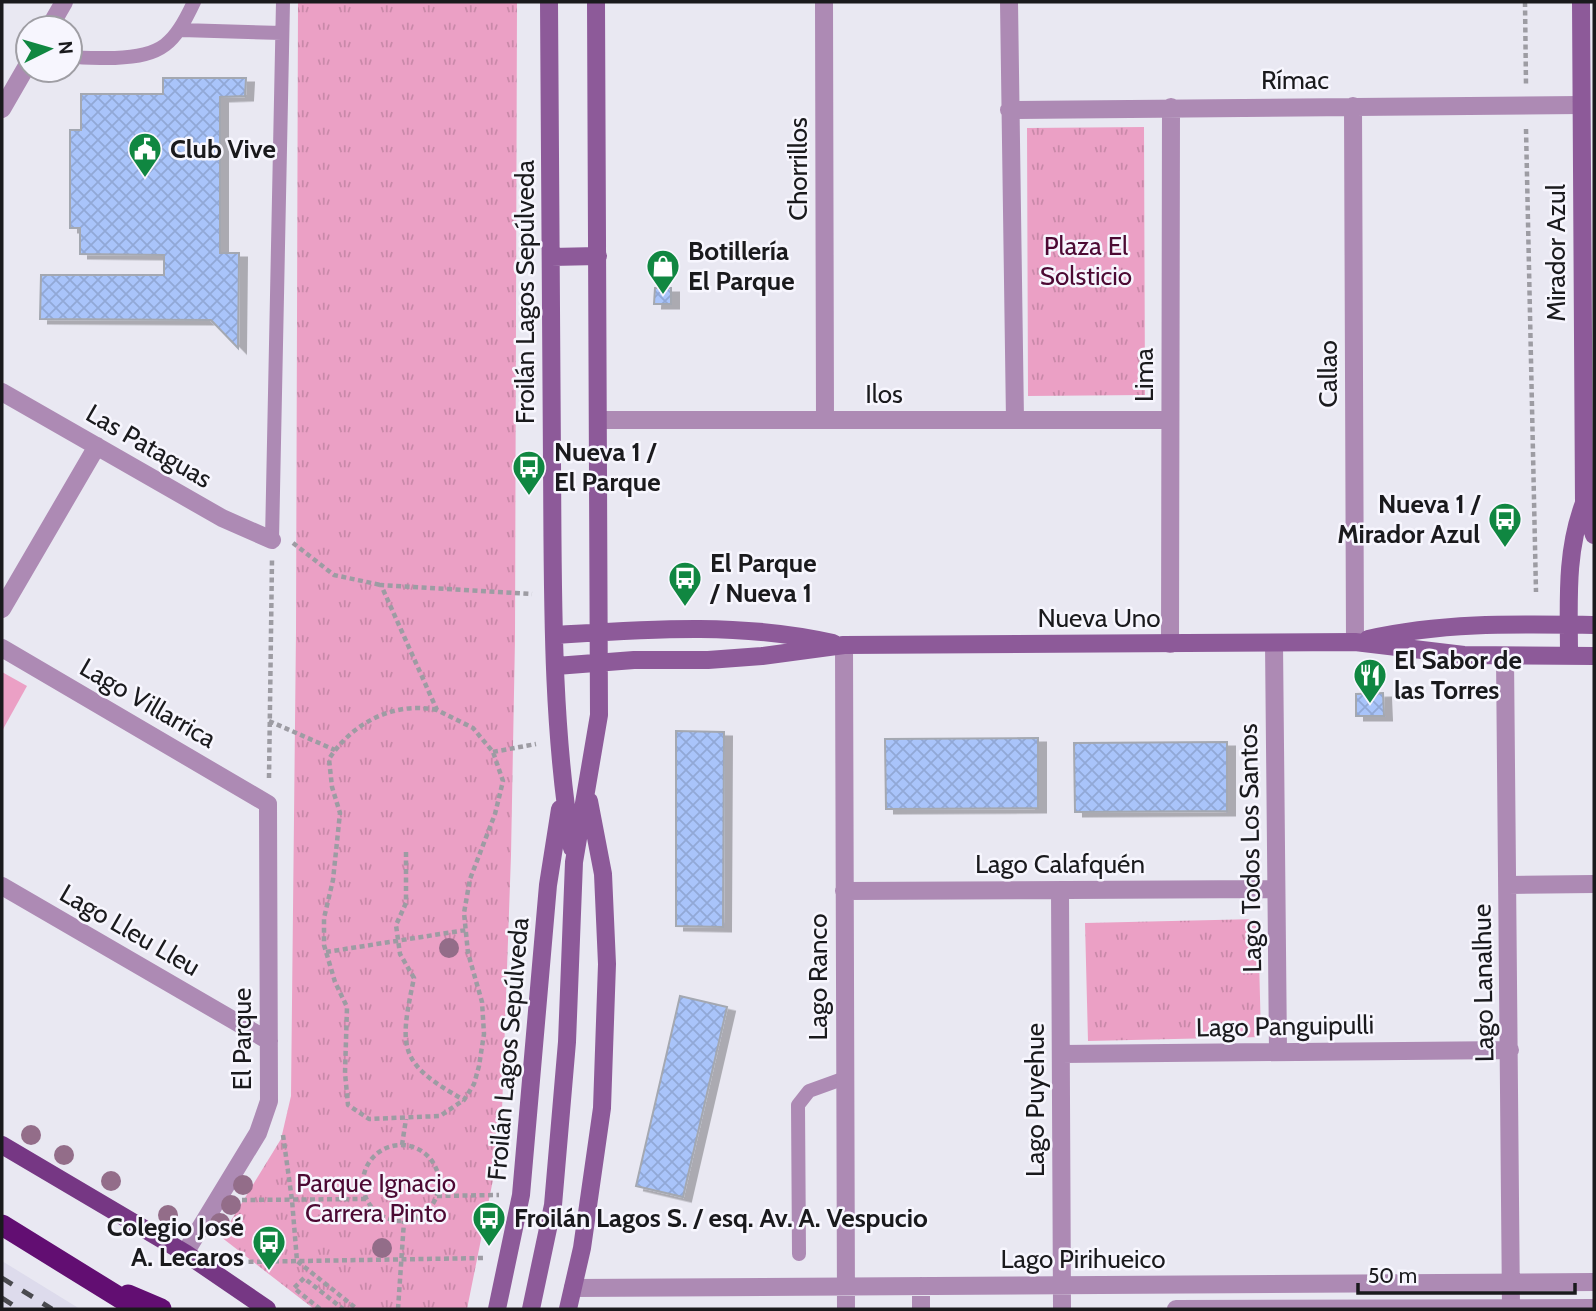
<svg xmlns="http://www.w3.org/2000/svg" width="1596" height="1311" viewBox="0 0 1596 1311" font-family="Cabin,sans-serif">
<defs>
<pattern id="park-tufts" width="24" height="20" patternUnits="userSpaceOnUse" patternTransform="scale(1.75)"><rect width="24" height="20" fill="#eba0c5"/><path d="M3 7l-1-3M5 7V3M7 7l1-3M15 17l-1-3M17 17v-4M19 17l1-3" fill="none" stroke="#c989a9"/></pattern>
<pattern id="building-cross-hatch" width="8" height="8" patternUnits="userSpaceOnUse" patternTransform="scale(1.75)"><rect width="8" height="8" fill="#a9c4fa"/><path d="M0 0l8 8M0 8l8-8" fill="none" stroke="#91a8d6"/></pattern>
<filter id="shadow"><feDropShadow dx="8" dy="4.5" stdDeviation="0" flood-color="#0004"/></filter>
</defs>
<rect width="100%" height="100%" fill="#e9e8f2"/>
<path fill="#dddbec" d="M2 1261 80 1309H2Z"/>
<path fill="#eba0c5" d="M2 672 27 686 2 731Z"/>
<path fill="url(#park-tufts)" d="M298 2H517L515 639 511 855 501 1140 467 1309H314L221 1237 281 1139 291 1096 296 632Z
M1144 127 1145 395 1028 396 1027 128Z
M1258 919 1261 1037 1088 1041 1085 923Z"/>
<path fill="url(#building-cross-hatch)" stroke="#a4a8b1" stroke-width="2" filter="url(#shadow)" d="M163 78H246L245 96 220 97V253H239L238 348 211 320 40 319 41 275H164V255L80 254V228H70V130H81V94H163Z
M655 288H671V304H654Z
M1383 693 1384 716H1356V694Z
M676 731 724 732 723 927 676 926Z
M1038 738V808L886 809 885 739Z
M1227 742V811L1075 812 1074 743Z
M680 996 727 1007 683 1197 636 1186Z"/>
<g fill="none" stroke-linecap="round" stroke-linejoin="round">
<path stroke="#9d9ca3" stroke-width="4.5" stroke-dasharray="5 3.5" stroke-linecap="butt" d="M1525 2 1526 85
M1526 129 1536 592
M293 543 334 575 381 585
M437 710C394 701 352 723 329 759L332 787 340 813 333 880 324 918V945L335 982 347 1007 345 1073 348 1105 369 1119 440 1116 464 1100 474 1084 479 1066 484 1034 482 1002 468 953 464 913 470 879 495 814 503 781 493 752 473 728 437 710 381 585 532 594
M269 721 335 750
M493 752 536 744
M269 778 272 560
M406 852V903L396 925 400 954 414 978C399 1049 398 1063 464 1100
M326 952 466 930
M283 1135 292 1200 297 1261 357 1309
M402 1145 406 1119
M363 1183a38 38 0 1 1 76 0a38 38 0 1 1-76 0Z
M437 1196 499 1195
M242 1200 367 1199
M240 1262 484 1258
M320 1309 294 1288 304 1278 343 1309
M398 1309 404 1221"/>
<path stroke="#ad8ab4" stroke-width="14" d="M181 30 282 33
M70 56C85 59 99 58 115 58 163 56 174 44 194 2
M272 540 283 2
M799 1254 798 1105 809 1091 845 1078"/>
<path stroke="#ad8ab4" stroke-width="18" d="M824 2 825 420
M1009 2 1015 420
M49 28 64 2
M1353 106 1355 642
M2 109 28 64
M1009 110 1581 105
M2 392 222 518 272 540
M598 420H1170
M2 609 97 446
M1274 643 1278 1052
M1170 644 1171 107
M844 645 846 1309
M2 648 268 804 269 1101 258 1133 185 1253
M1505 657 1511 1308
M1508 885 1594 884
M2 886 269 1041
M1060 890 1062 1309
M844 891 1276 889
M1061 1054 1510 1050
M921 1286V1309
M573 1288 1594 1282
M1176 1309 1594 1308"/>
<path stroke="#8d5a99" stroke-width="18" d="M549 2C550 155 551 309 552 463 553 591 551 721 572 848
M1581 2 1584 503 1594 535
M551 257 598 256
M555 635C649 629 740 622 833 643
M1368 639C1443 622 1518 624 1594 625
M1569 656C1569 604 1565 553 1584 503
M556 666 634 660H708L762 656 844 645 1355 642 1464 655 1594 656
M497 1309 521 1195 548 885 560 809
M531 1309 553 1205 567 1042 574 862 599 715 596 2
M568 1309 582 1248 602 1108 607 964 603 874 589 801"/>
<path stroke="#763784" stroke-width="18" d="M2 1145 185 1253 267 1309"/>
<path stroke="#620e72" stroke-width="21" d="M2 1225 138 1309
M128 1295 161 1309"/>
<path stroke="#4a4a4f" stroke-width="5" stroke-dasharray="12 12" stroke-linecap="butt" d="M2 1278 52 1309
M2 1298 19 1309"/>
</g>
<g fill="#936d89">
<circle cx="449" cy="948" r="10"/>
<circle cx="31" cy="1135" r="10"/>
<circle cx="64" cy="1155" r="10"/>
<circle cx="111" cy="1181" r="10"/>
<circle cx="243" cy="1185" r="10"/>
<circle cx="231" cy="1205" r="10"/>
<circle cx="168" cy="1215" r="10"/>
<circle cx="220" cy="1223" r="10"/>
<circle cx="382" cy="1248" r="10"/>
</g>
<defs>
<symbol id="civic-pin" viewBox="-11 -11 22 30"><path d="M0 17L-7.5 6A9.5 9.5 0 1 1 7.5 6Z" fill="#108741" stroke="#f7f6fe"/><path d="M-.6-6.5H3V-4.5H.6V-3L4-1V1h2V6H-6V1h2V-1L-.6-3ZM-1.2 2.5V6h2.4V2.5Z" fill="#fff"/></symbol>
<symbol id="shop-pin" viewBox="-11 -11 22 30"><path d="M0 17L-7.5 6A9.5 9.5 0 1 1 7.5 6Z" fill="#108741" stroke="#f7f6fe"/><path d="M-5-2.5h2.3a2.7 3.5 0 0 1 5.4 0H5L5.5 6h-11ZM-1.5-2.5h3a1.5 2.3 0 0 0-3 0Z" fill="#fff"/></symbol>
<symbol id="bus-pin" viewBox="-11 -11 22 30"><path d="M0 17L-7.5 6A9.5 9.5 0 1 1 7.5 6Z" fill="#108741" stroke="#f7f6fe"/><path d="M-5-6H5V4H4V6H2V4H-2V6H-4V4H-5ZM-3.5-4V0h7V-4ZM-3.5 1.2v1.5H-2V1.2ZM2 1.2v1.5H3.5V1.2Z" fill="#fff"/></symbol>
<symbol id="restaurant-pin" viewBox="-11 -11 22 30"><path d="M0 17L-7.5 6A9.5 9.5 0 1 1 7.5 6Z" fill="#108741" stroke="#f7f6fe"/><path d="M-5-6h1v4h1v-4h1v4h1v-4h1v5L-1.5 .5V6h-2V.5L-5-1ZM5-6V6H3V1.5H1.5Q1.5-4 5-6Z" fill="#fff"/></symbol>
</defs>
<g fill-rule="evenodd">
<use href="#civic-pin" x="126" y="130" width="38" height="52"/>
<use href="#shop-pin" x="644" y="247" width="38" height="52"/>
<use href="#bus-pin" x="510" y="448" width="38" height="52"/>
<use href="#bus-pin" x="1486" y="500" width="38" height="52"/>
<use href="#bus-pin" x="666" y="559" width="38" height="52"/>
<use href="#restaurant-pin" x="1351" y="656" width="38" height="52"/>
<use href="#bus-pin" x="470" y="1199" width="38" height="52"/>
<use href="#bus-pin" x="250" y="1223" width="38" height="52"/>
</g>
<g text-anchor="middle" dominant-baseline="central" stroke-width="5" stroke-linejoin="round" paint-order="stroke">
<g font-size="26" fill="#1a1a1d" stroke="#f7f6fe">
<text x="1295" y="80">Rímac</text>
<text transform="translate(798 169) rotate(-90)">Chorrillos</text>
<text transform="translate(1556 253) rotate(-90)">Mirador Azul</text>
<text transform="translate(525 292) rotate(-90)">Froilán Lagos Sepúlveda</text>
<text transform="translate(1328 374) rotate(-90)">Callao</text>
<text transform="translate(1144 375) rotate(-90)">Lima</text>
<text x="884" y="394">Ilos</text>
<text transform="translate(149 446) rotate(30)">Las Pataguas</text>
<text x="1099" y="618">Nueva Uno</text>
<text transform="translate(148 703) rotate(30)">Lago Villarrica</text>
<text transform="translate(1250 848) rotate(-91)">Lago Todos Los Santos</text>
<text x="1060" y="864">Lago Calafquén</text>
<text transform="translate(130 930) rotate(30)">Lago Lleu Lleu</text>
<text transform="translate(818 977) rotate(-90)">Lago Ranco</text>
<text transform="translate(1483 983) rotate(-91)">Lago Lanalhue</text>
<text transform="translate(1285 1026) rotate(-1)">Lago Panguipulli</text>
<text transform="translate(242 1039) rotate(-90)">El Parque</text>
<text transform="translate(508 1049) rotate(-85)">Froilán Lagos Sepúlveda</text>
<text transform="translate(1035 1100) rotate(-90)">Lago Puyehue</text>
<text x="1083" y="1259">Lago Pirihueico</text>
</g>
<g font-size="26" font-weight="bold" fill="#1a1a1d" stroke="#f7f6fe" text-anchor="start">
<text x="170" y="149">Club Vive</text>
<text x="688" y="251">Botillería<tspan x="688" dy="30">El Parque</tspan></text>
<text x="554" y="452">Nueva 1 /<tspan x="554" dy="30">El Parque</tspan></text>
<text x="1480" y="504" text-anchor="end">Nueva 1 /<tspan x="1480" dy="30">Mirador Azul</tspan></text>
<text x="710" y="563">El Parque<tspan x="710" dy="30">/ Nueva 1</tspan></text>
<text x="1394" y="660">El Sabor de<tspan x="1394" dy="30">las Torres</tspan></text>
<text x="514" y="1218">Froilán Lagos S. / esq. Av. A. Vespucio</text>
<text x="244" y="1227" text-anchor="end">Colegio José<tspan x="244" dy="30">A. Lecaros</tspan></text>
</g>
<g font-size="26" fill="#4c0933" stroke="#f7f6fe">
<text x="1086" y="246">Plaza El<tspan x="1086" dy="30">Solsticio</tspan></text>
<text x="376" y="1183">Parque Ignacio<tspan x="376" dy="30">Carrera Pinto</tspan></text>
</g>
</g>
<rect width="1596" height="1311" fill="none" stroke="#1a1a1d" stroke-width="7"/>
<g transform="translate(49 49) rotate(85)"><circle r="33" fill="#f7f6fe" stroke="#9f9ea4" stroke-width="2"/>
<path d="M0-5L12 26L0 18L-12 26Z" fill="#108741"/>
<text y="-10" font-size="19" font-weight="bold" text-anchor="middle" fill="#1a1a1d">N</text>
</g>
<path d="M1358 1283v10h217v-10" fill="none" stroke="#1a1a1d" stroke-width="3.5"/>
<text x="1368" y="1283" font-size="21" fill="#1a1a1d" stroke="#f7f6fe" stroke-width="5" paint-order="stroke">50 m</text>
</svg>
